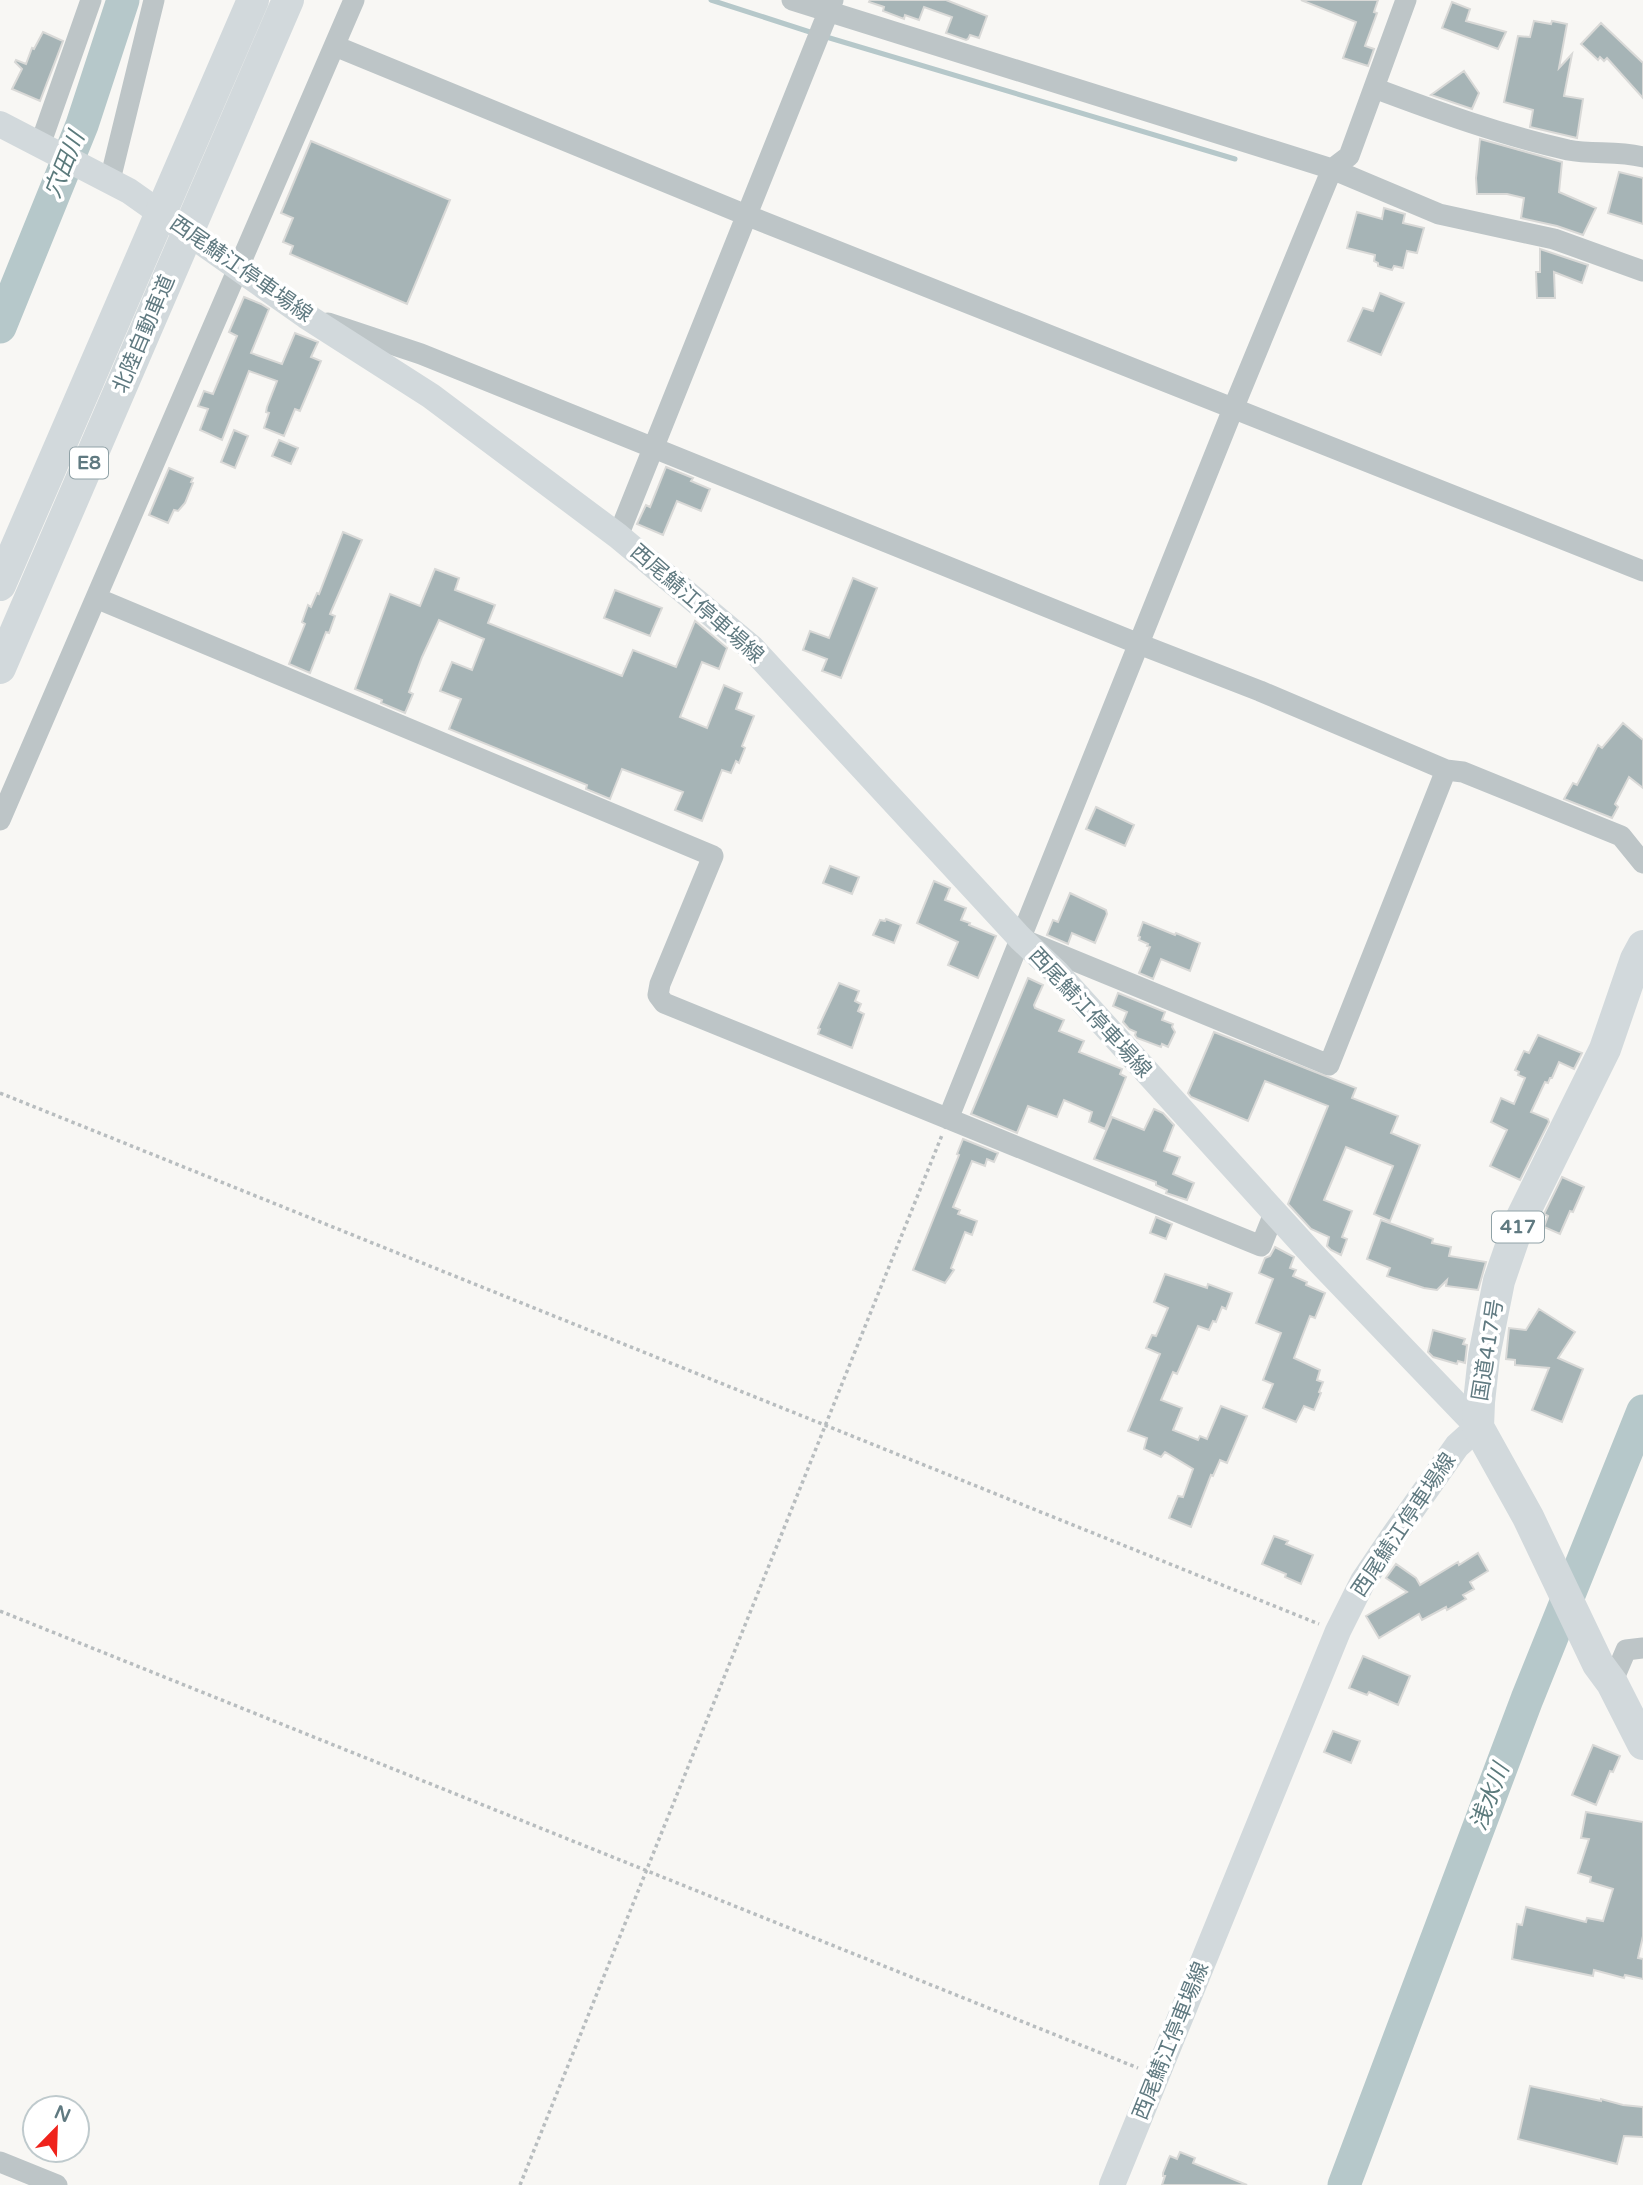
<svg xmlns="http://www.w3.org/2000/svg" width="1643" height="2185" viewBox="0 0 1643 2185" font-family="'Varela Round','Noto Sans JP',sans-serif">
<rect width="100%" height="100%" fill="#f8f7f4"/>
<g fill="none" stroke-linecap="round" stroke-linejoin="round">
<path stroke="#b6c8ca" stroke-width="5" d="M711 0 813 33
M823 36 1235 159"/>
<path stroke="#b6c8ca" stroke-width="33" d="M0 327 82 125 123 0
M1344 2185 1527 1699 1643 1411"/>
</g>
<path fill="#a6b4b6" stroke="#d9d9d7" stroke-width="2" d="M870 0H946L987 16 979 38 970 35 968 39 966 40 946 33 952 17 924 7 919 20 905 15 904 19 883 11 884 7 869 2Z
M1301 0H1378L1374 12 1377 13 1365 46 1374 49 1368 66 1343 58 1356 22Z
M1452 2 1470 9 1466 21 1506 32 1498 49 1442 28Z
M1534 21 1551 24 1552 21 1567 24 1559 68 1572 54 1564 96 1583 99 1577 138 1530 127 1533 110 1504 102 1518 36 1530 37Z
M1601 23 1643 63V98L1607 58 1604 61 1600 57 1598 60 1581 44Z
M43 32 63 41 40 101 12 89 22 69 15 62 16 60 26 64 32 48 34 49Z
M1464 71 1479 93 1472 109 1431 95Z
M1480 139 1562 162 1559 192 1596 208 1583 235 1557 226 1521 218 1524 198 1507 194H1477L1476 178Z
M311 141 450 200 407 304 290 254 293 246 283 242 293 218 281 213Z
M1619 172 1643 178V224L1608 213Z
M1384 208 1405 214 1403 223 1424 228 1417 253 1407 251 1403 268 1394 266 1392 270 1378 266V263L1374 261 1375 255 1347 248 1357 212 1382 219Z
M1540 249 1588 265 1582 283 1554 272 1555 298H1537L1536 272H1540Z
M1380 293 1404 303 1381 355 1348 341 1363 308 1373 311Z
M244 297 261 304 269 309 251 353 282 364 295 333 318 342 311 357 321 361 300 411 295 409 284 436 264 428 269 413 266 412 267 407 277 381 249 371 222 440 200 430 208 409 198 406 204 391 213 394 237 336 229 332Z
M234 430 248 436 235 468 221 462Z
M279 440 298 448 291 464 272 456Z
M666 467 693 478 691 481 710 489 701 511 677 501 663 535 637 524 646 505 650 507Z
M169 468 193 478 191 482 193 483 185 503 178 511 174 510 168 523 149 515Z
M343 532 362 540 330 614 335 616 329 633 326 632 310 673 289 664 305 624 302 622 308 605 311 607 317 593 319 594Z
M435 569 459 578 455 590 495 605 488 623 622 676 633 650 676 667 695 621 727 648 719 669 702 662 680 717 707 728 724 685 742 693 736 709 754 716 742 746 745 748 739 763 736 761 731 773 722 770 702 821 675 810 683 792 622 769 610 799 586 789 587 785 449 729 461 699 440 691 452 662 472 670 484 639 439 620 422 657 409 692 413 694 405 713 381 703 382 700 355 689 390 594 420 606Z
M853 578 877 588 841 678 822 671 827 659 803 650 810 631 829 638Z
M615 590 662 608 650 636 604 618Z
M1623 723 1643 740V788L1629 777 1615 804 1618 807 1612 818 1564 799 1573 783 1577 785 1598 745 1602 748Z
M1096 807 1134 825 1125 846 1086 829Z
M830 866 859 877 852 894 823 883Z
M934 881 950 888 945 900 966 908 961 920 970 923 969 925 996 936 978 978 948 965 958 942 917 923Z
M1070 893 1106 910 1107 914 1095 943 1072 933 1068 944 1047 935 1053 920 1058 922Z
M886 919 901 925 894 943 873 935 880 920 885 921Z
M1143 922 1175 935 1176 933 1200 943 1190 971 1161 959 1153 979 1139 973 1150 947 1147 946 1148 944 1139 940 1140 937 1138 936Z
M1028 978 1043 985 1034 1005 1035 1008 1064 1020 1059 1031 1084 1041 1079 1052 1122 1069 1120 1074 1126 1077 1105 1129 1089 1122 1092 1112 1064 1100 1057 1117 1028 1106 1017 1133 971 1114Z
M839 983 859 991 855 1001 861 1004 858 1011 864 1014 852 1048 818 1034 820 1029 818 1028Z
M1118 993 1165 1012 1162 1020 1173 1024 1172 1027 1175 1032 1168 1047 1162 1044 1161 1047 1137 1038 1135 1035 1136 1032 1129 1029 1123 1022 1127 1012 1113 1006Z
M1214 1032 1356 1088 1352 1098 1398 1116 1391 1133 1420 1145 1390 1221 1374 1214 1393 1166 1346 1147 1324 1200 1352 1211 1342 1237 1347 1239 1341 1255 1331 1250 1327 1246 1329 1237 1311 1229 1288 1204 1328 1106 1265 1081 1248 1121 1191 1097 1188 1093Z
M1538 1035 1582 1053 1574 1069 1559 1062 1552 1078H1550L1548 1083 1545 1082 1531 1112 1548 1119 1549 1122 1520 1180 1490 1166 1507 1130 1491 1122 1501 1098 1514 1104 1525 1078 1518 1075 1519 1072 1515 1070 1524 1051 1529 1053Z
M1154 1109 1163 1113 1174 1125 1164 1151 1180 1157 1173 1174 1194 1183 1187 1200 1166 1193 1167 1190 1156 1185V1182L1094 1159 1112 1117 1144 1130Z
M963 1139 998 1153 994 1162 987 1159 985 1166 972 1161 953 1207 960 1210 958 1214 977 1221 972 1235 965 1232 951 1268 954 1270 945 1283 913 1270 959 1155 957 1154Z
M1562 1177 1584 1187 1573 1212 1570 1211 1560 1234 1544 1227 1548 1216 1544 1214Z
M1156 1217 1172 1224 1166 1239 1150 1233Z
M1381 1220 1433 1239 1432 1243 1451 1247 1449 1256 1486 1262 1478 1290 1446 1286 1447 1280 1437 1290 1424 1288 1387 1276 1390 1268 1367 1259Z
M1275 1247 1294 1257 1290 1268 1296 1270 1293 1276 1307 1282 1306 1285 1325 1293 1315 1318 1310 1316 1294 1358 1320 1370 1317 1380 1323 1382 1319 1392 1321 1393 1314 1410 1304 1406 1296 1422 1263 1408 1273 1384 1263 1380 1281 1333 1256 1323 1273 1279 1259 1273 1265 1258 1270 1256Z
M1165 1274 1207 1288 1208 1284 1232 1293 1226 1309 1222 1307 1216 1322 1213 1321 1209 1330 1198 1326 1177 1374 1173 1372 1161 1400 1182 1408 1173 1430 1198 1440 1200 1436 1207 1439 1221 1406 1247 1416 1227 1463 1220 1460 1213 1476 1211 1475 1191 1527 1169 1518 1178 1496 1183 1497 1193 1469 1165 1452 1161 1457 1144 1449 1147 1438 1128 1431 1160 1354 1146 1348 1152 1335 1156 1336 1168 1308 1154 1302Z
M1539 1309 1575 1332 1558 1358 1583 1369 1562 1422 1532 1410 1549 1368 1515 1365V1360L1506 1359 1509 1328 1526 1330Z
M1433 1330 1465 1339 1463 1344 1467 1345 1465 1363 1458 1361 1457 1364 1433 1357 1428 1352Z
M1274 1536 1288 1541 1286 1544 1313 1555 1301 1584 1285 1577 1286 1574 1262 1564Z
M1478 1553 1488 1571 1470 1582 1474 1589 1463 1595 1466 1599 1447 1610 1446 1607 1422 1620 1419 1614 1379 1638 1366 1616 1407 1592 1386 1578 1396 1564 1416 1578 1420 1585 1458 1562 1459 1565Z
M1363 1656 1410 1676 1398 1705 1369 1692 1367 1695 1349 1688Z
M1333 1731 1360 1741 1351 1763 1324 1752Z
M1593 1745 1620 1756 1613 1772 1610 1771 1596 1805 1572 1795Z
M1586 1812 1643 1822V1936L1638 1958 1643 1959V1979L1625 1975 1624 1978 1594 1970 1593 1976 1512 1959 1517 1924 1522 1925 1526 1907 1586 1922 1587 1918 1603 1921 1613 1889 1590 1882 1591 1877 1578 1873 1589 1839 1581 1838Z
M1530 2086 1601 2101V2099L1623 2105 1643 2107V2137L1624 2136 1617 2164 1518 2139Z
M1180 2152 1195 2158 1193 2163 1247 2185H1162L1165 2176H1163V2173L1169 2158 1170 2156 1177 2159Z"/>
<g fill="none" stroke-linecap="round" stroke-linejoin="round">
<path stroke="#b8bdbf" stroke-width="3.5" stroke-dasharray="3.5 3.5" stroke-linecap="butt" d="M0 1093 1319 1624
M0 1611 1138 2068
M520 2185 942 1135"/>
<path stroke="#bdc5c7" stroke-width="21" d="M792 0 1332 169 1439 214 1554 239 1643 271
M335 46 746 215 1643 571
M1374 88C1438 112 1501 135 1568 150 1593 155 1618 150 1643 157
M40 145 91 0
M110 180 154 0
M328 323 421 354 1139 644 1260 691 1446 770 1463 772 1621 836 1643 863
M618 536 833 0
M96 598 713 856 660 984 658 995 664 1003 1261 1246 1275 1211
M0 820 354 0
M1029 942 1329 1065 1446 770
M948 1119 1233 409 1332 169 1349 156 1406 0
M1612 1683 1626 1650 1643 1648
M0 2162 57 2185"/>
<path stroke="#d2d9dc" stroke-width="26" d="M0 124 129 191 306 316 431 396 618 536 752 648 1020 938 1057 973 1315 1257 1478 1427 1457 1446 1394 1535 1363 1581 1338 1631 1112 2185"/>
<path stroke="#d2d9dc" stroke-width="32" d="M0 585 253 0
M0 668 288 0
M1643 946 1636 959 1605 1049 1519 1223 1499 1281 1484 1356 1479 1402 1478 1427 1528 1517 1598 1664 1612 1683 1643 1744"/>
</g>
<g text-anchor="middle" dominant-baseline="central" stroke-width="7" stroke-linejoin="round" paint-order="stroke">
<g fill="#fff" stroke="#90a2a7" stroke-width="2">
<rect x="70" y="447.5" width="38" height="31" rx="5"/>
<rect x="1492" y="1211.5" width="52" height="31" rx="5"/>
</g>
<g font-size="19" font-weight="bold" fill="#607a81">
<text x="89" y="463">E8</text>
<text x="1518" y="1227">417</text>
</g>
<g font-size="21" fill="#607a81" stroke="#fff">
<text transform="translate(241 269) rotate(35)">西尾鯖江停車場線</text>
<text transform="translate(144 334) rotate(-67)">北陸自動車道</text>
<text transform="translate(697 604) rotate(41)">西尾鯖江停車場線</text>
<text transform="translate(1090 1013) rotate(47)">西尾鯖江停車場線</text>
<text transform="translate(1488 1350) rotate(-81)">国道417号</text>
<text transform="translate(1404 1525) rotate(-56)">西尾鯖江停車場線</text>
<text transform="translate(1171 2041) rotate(-68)">西尾鯖江停車場線</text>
</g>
<g font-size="23" font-style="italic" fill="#5b7a7c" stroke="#fff">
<text transform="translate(65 165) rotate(-68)">穴田川</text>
<text transform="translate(1490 1797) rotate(-69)">浅水川</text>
</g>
</g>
<g transform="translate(56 2129) rotate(23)"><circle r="33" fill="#ffffff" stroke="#bfcacd" stroke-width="2"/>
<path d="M0-5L12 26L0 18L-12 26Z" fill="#ef231c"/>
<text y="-10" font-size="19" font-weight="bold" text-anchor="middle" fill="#607a81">N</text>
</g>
</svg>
